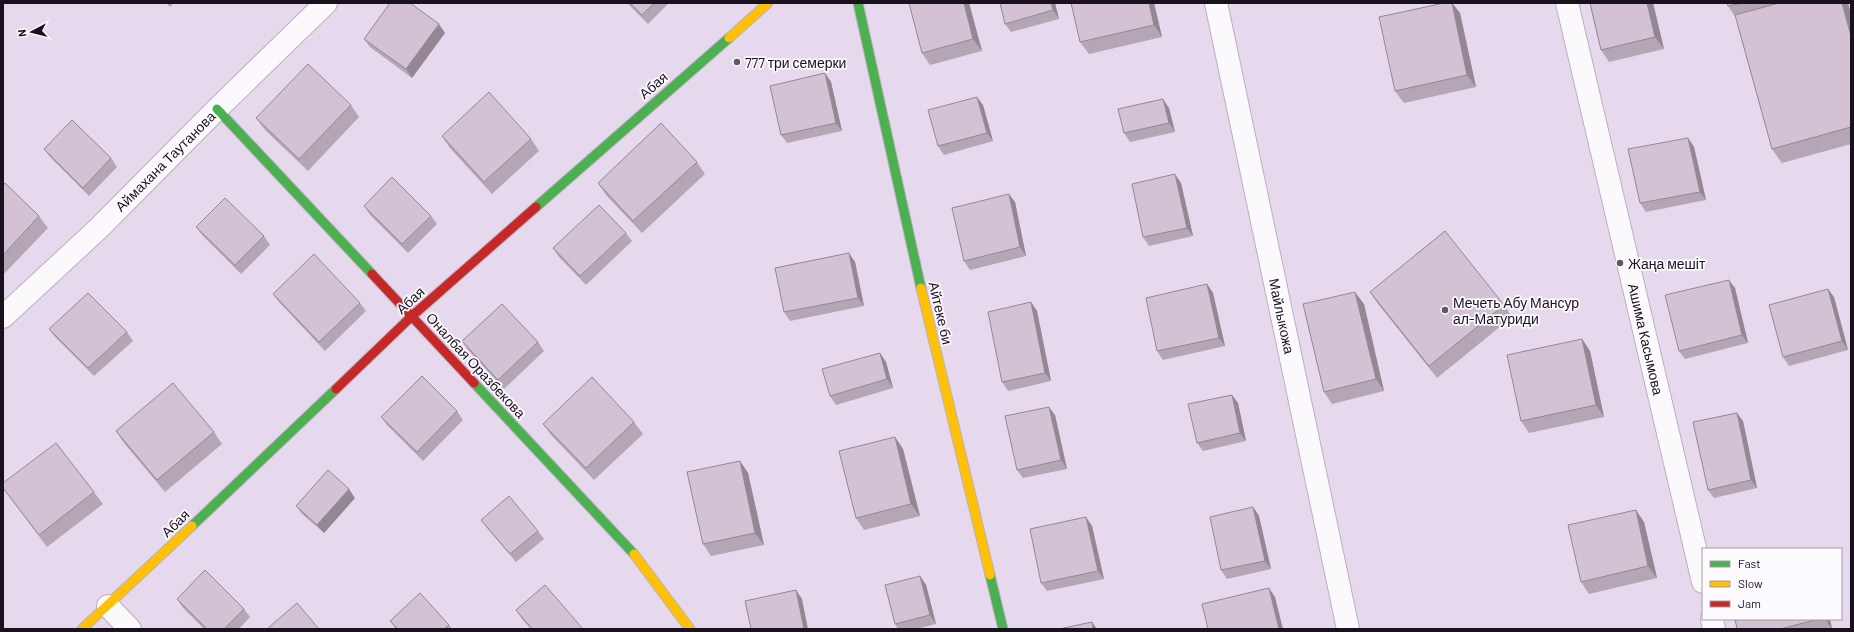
<svg xmlns="http://www.w3.org/2000/svg" width="1854" height="632" viewBox="0 0 1854 632" font-family="Barlow,sans-serif">
<rect width="100%" height="100%" fill="#e6d9ee"/>
<g fill="none" stroke-linecap="round" stroke-linejoin="round">
<defs>
<path id="street" d="M1216 3 1348 629
M1567 3 1703 582
M3 317 99 228 217 109 326 3
M108 606 130 629
M1712 619 1714 629"/>
<path id="fast" d="M858 3 921 288
M217 109 372 274
M536 207 729 38
M474 383 634 554
M192 526 336 389
M990 575 1003 629"/>
<path id="slow" d="M729 38 768 3
M921 288 990 575
M634 554 690 629
M82 629 192 526"/>
<path id="jam" d="M372 274 474 383
M336 389 412 316 536 207"/>
</defs>
<use href="#street" stroke="#bab0c0" stroke-width="24"/>
<use href="#fast" stroke="#bab0c0" stroke-width="11"/>
<use href="#slow" stroke="#bab0c0" stroke-width="11"/>
<use href="#jam" stroke="#bab0c0" stroke-width="11"/>
<use href="#street" stroke="#fbf9fc" stroke-width="22"/>
<use href="#fast" stroke="#4caf50" stroke-width="9"/>
<use href="#slow" stroke="#ffc107" stroke-width="9"/>
<use href="#jam" stroke="#c62828" stroke-width="9"/>
</g>
<path fill="#b5a6b6" d="M166 3H174L170 7Z
M627 3H669L648 24Z
M969 3 982 51 930 65 922 53Z
M1055 3 1059 19 1011 32 1005 24Z
M1071 3H1154L1162 37 1089 54 1080 42Z
M1444 3H1452L1460 13 1476 87 1404 103 1395 91Z
M1590 3H1653L1664 49 1609 62 1601 50Z
M1727 3H1848L1851 14V144L1782 163 1772 149 1736 18 1728 6Z
M445 33 412 78 370 47 364 39Z
M825 73 831 82 842 131 787 143 781 135Z
M351 105 359 117 308 171 265 130 256 118Z
M983 105 993 141 944 155 938 146Z
M1169 108 1175 132 1130 142 1124 133Z
M442 136 531 139 539 151 492 194 450 148Z
M1688 138 1694 147 1706 200 1646 212 1640 203Z
M44 149 111 158 117 167 89 196 50 157Z
M697 162 705 174 642 233 606 195 598 183Z
M1181 183 1193 236 1149 246 1143 237Z
M3 186 39 216 48 228 3 275Z
M1015 202 1026 256 970 270 964 261Z
M364 206 431 216 437 224 408 253 370 215Z
M196 227 264 236 270 245 241 274 202 235Z
M626 233 632 241 586 285 559 257 553 248Z
M855 262 864 306 790 321 784 312Z
M1207 284 1213 293 1225 346 1163 360 1157 351Z
M1735 288 1748 343 1685 359 1679 351Z
M1370 292 1504 305 1512 317 1437 378 1378 304Z
M273 294 360 303 366 311 325 351 279 302Z
M1834 297 1848 350 1789 366 1783 357Z
M1031 302 1037 311 1051 381 1008 391 1002 382Z
M1364 304 1384 391 1332 404 1324 392Z
M49 329 127 332 133 341 94 376 55 337Z
M1582 339 1590 351 1604 417 1529 433 1521 421Z
M462 341 538 342 544 351 504 389 468 350Z
M880 353 886 362 893 388 836 405 830 396Z
M1238 403 1246 441 1203 451 1197 443Z
M457 411 463 420 423 461 387 425 381 417Z
M1055 415 1067 469 1023 478 1017 470Z
M1743 421 1757 488 1714 498 1708 490Z
M634 422 643 434 594 480 552 436 543 424Z
M116 431 214 432 222 444 165 492 124 443Z
M895 437 903 449 920 516 864 530 856 518Z
M740 461 748 473 764 545 711 556 703 544Z
M3 488 94 492 103 504 47 547Z
M355 498 324 533 302 514 296 506Z
M1253 507 1259 516 1271 569 1227 579 1221 570Z
M481 520 538 531 544 539 516 562 487 528Z
M1644 522 1657 578 1589 594 1581 582Z
M1092 526 1104 579 1047 591 1041 583Z
M920 576 926 585 936 624 916 629H898L895 624Z
M177 599 244 609 250 617 239 629H204L183 608Z
M516 610 583 629H531L522 619Z
M1735 619H1830L1832 629H1737Z
M390 621 449 625 452 629H396Z"/>
<path fill="#948794" d="M964 3H969L982 51 973 39Z
M1051 3H1055L1059 19 1053 10Z
M1149 3H1154L1162 37 1154 25Z
M1452 3 1460 13 1476 87 1467 75Z
M1647 3H1653L1664 49 1655 37Z
M1842 3H1848L1851 14V36Z
M439 24 445 33 412 78 406 69Z
M825 73 831 82 842 131 836 123Z
M977 97 983 105 993 141 987 133Z
M1163 99 1169 108 1175 132 1169 123Z
M1688 138 1694 147 1706 200 1700 192Z
M1175 174 1181 183 1193 236 1187 228Z
M1009 194 1015 202 1026 256 1020 247Z
M849 253 855 262 864 306 858 298Z
M1729 280 1735 288 1748 343 1742 335Z
M1207 284 1213 293 1225 346 1219 338Z
M1828 289 1834 297 1848 350 1842 341Z
M1355 292 1364 304 1384 391 1376 379Z
M1031 302 1037 311 1051 381 1045 373Z
M1582 339 1590 351 1604 417 1596 405Z
M880 353 886 362 893 388 887 379Z
M1232 395 1238 403 1246 441 1240 433Z
M1049 407 1055 415 1067 469 1061 460Z
M1737 413 1743 421 1757 488 1751 480Z
M895 437 903 449 920 516 911 504Z
M740 461 748 473 764 545 755 533Z
M349 489 355 498 324 533 317 525Z
M1253 507 1259 516 1271 569 1265 561Z
M1636 510 1644 522 1657 578 1648 566Z
M1086 517 1092 526 1104 579 1098 571Z
M920 576 926 585 936 624 930 615Z
M1269 588 1275 597 1283 629H1279Z
M796 590 802 599 808 629H804Z
M1825 619H1830L1832 629Z
M1092 622 1097 629H1093Z"/>
<path fill="#d3c1d4" stroke="#948794" d="M390 3H410L439 24 406 69 364 39Z
M630 3H654L642 15Z
M909 3H964L973 39 922 53Z
M1000 3H1051L1053 10 1005 24Z
M1071 3H1149L1154 25 1080 42Z
M1444 3H1452L1467 75 1395 91 1379 17Z
M1590 3H1647L1655 37 1601 50Z
M1727 3H1743L1728 6Z
M1779 3H1842L1851 36V127L1772 149 1735 15Z
M308 64 351 105 299 159 256 118Z
M825 73 836 123 781 135 770 86Z
M489 92 531 139 484 182 442 136Z
M977 97 987 133 938 146 928 110Z
M1163 99 1169 123 1124 133 1118 109Z
M72 120 111 158 83 188 44 149Z
M661 123 697 162 633 221 598 183Z
M1688 138 1700 192 1640 203 1628 149Z
M1175 174 1187 228 1143 237 1132 184Z
M392 177 431 216 402 244 364 206Z
M5 183 39 216 3 255V186Z
M1009 194 1020 247 964 261 952 208Z
M225 198 264 236 235 265 196 227Z
M599 205 626 233 580 276 553 248Z
M1445 231 1504 305 1429 366 1370 292Z
M849 253 858 298 784 312 775 268Z
M314 254 360 303 319 342 273 294Z
M1729 280 1742 335 1679 351 1665 295Z
M1207 284 1219 338 1157 351 1146 298Z
M1828 289 1842 341 1783 357 1769 305Z
M1355 292 1376 379 1324 392 1303 304Z
M88 293 127 332 88 368 49 329Z
M1031 302 1045 373 1002 382 988 312Z
M502 304 538 342 498 380 462 341Z
M1582 339 1596 405 1521 421 1507 355Z
M880 353 887 379 830 396 822 369Z
M422 376 457 411 417 452 381 417Z
M592 377 634 422 586 468 543 424Z
M173 383 214 432 157 480 116 431Z
M1232 395 1240 433 1197 443 1188 404Z
M1049 407 1061 460 1017 470 1005 416Z
M1737 413 1751 480 1708 490 1693 422Z
M895 437 911 504 856 518 839 451Z
M56 443 94 492 39 535 3 488V483Z
M740 461 755 533 703 544 687 472Z
M328 470 349 489 317 525 296 506Z
M509 496 538 531 510 554 481 520Z
M1253 507 1265 561 1221 570 1210 517Z
M1636 510 1648 566 1581 582 1568 525Z
M1086 517 1098 571 1041 583 1030 529Z
M205 570 244 609 224 629H207L177 599Z
M920 576 930 615 895 624 885 585Z
M545 585 583 629H532L516 610Z
M1269 588 1279 629H1208L1202 604Z
M796 590 804 629H751L745 601Z
M420 593 449 625 444 629H398L390 621Z
M297 603 319 629H267Z
M1735 619H1819L1780 629H1737Z
M1092 622 1093 629H1059Z"/>
<g fill="#615767" stroke="#fdfbff" stroke-width="1.5">
<circle cx="737" cy="62" r="4"/>
<circle cx="1620" cy="263" r="4"/>
<circle cx="1445" cy="310" r="4"/>
</g>
<g text-anchor="middle" dominant-baseline="central" stroke-width="3.5" stroke-linejoin="round" paint-order="stroke">
<g font-size="14" fill="#19111e" stroke="#fdfbff" text-anchor="start">
<text x="745" y="62">777 три семерки</text>
<text x="1628" y="263">Жаңа мешіт</text>
<text x="1453" y="302">Мечеть Абу Мансур<tspan x="1453" dy="16">ал-Матуриди</tspan></text>
</g>
<g font-size="14" fill="#19111e" stroke="#fdfbff">
<text transform="translate(653 85) rotate(-41)">Абая</text>
<text transform="translate(165 161) rotate(-45)">Аймахана Таутанова</text>
<text transform="translate(410 300) rotate(-42)">Абая</text>
<text transform="translate(941 313) rotate(77)">Айтеке би</text>
<text transform="translate(1282 316) rotate(78)">Майлыкожа</text>
<text transform="translate(1646 339) rotate(77)">Ашима Касымова</text>
<text transform="translate(476 365) rotate(47)">Оналбая Оразбекова</text>
<text transform="translate(175 523) rotate(-44)">Абая</text>
</g>
</g>
<rect width="1854" height="632" fill="none" stroke="#19111e" stroke-width="8"/>
<rect x="1702" y="548" width="140" height="72" fill="#fdfbff" stroke="#a29da5"/>
<rect x="1710" y="561" width="20" height="6" fill="#4caf50" stroke="#a29da5"/>
<text x="1738" y="568" font-size="12" fill="#19111e">Fast</text>
<rect x="1710" y="581" width="20" height="6" fill="#ffc107" stroke="#a29da5"/>
<text x="1738" y="588" font-size="12" fill="#19111e">Slow</text>
<rect x="1710" y="601" width="20" height="6" fill="#c62828" stroke="#a29da5"/>
<text x="1738" y="608" font-size="12" fill="#19111e">Jam</text>
<g transform="translate(32 32) rotate(263)" stroke="#fdfbff" stroke-width="3" paint-order="stroke">
<path d="M0-3L7 15L0 10L-7 15Z" fill="#19111e"/>
<text y="-6" font-size="11" font-weight="bold" text-anchor="middle" fill="#19111e">N</text>
</g>
</svg>
